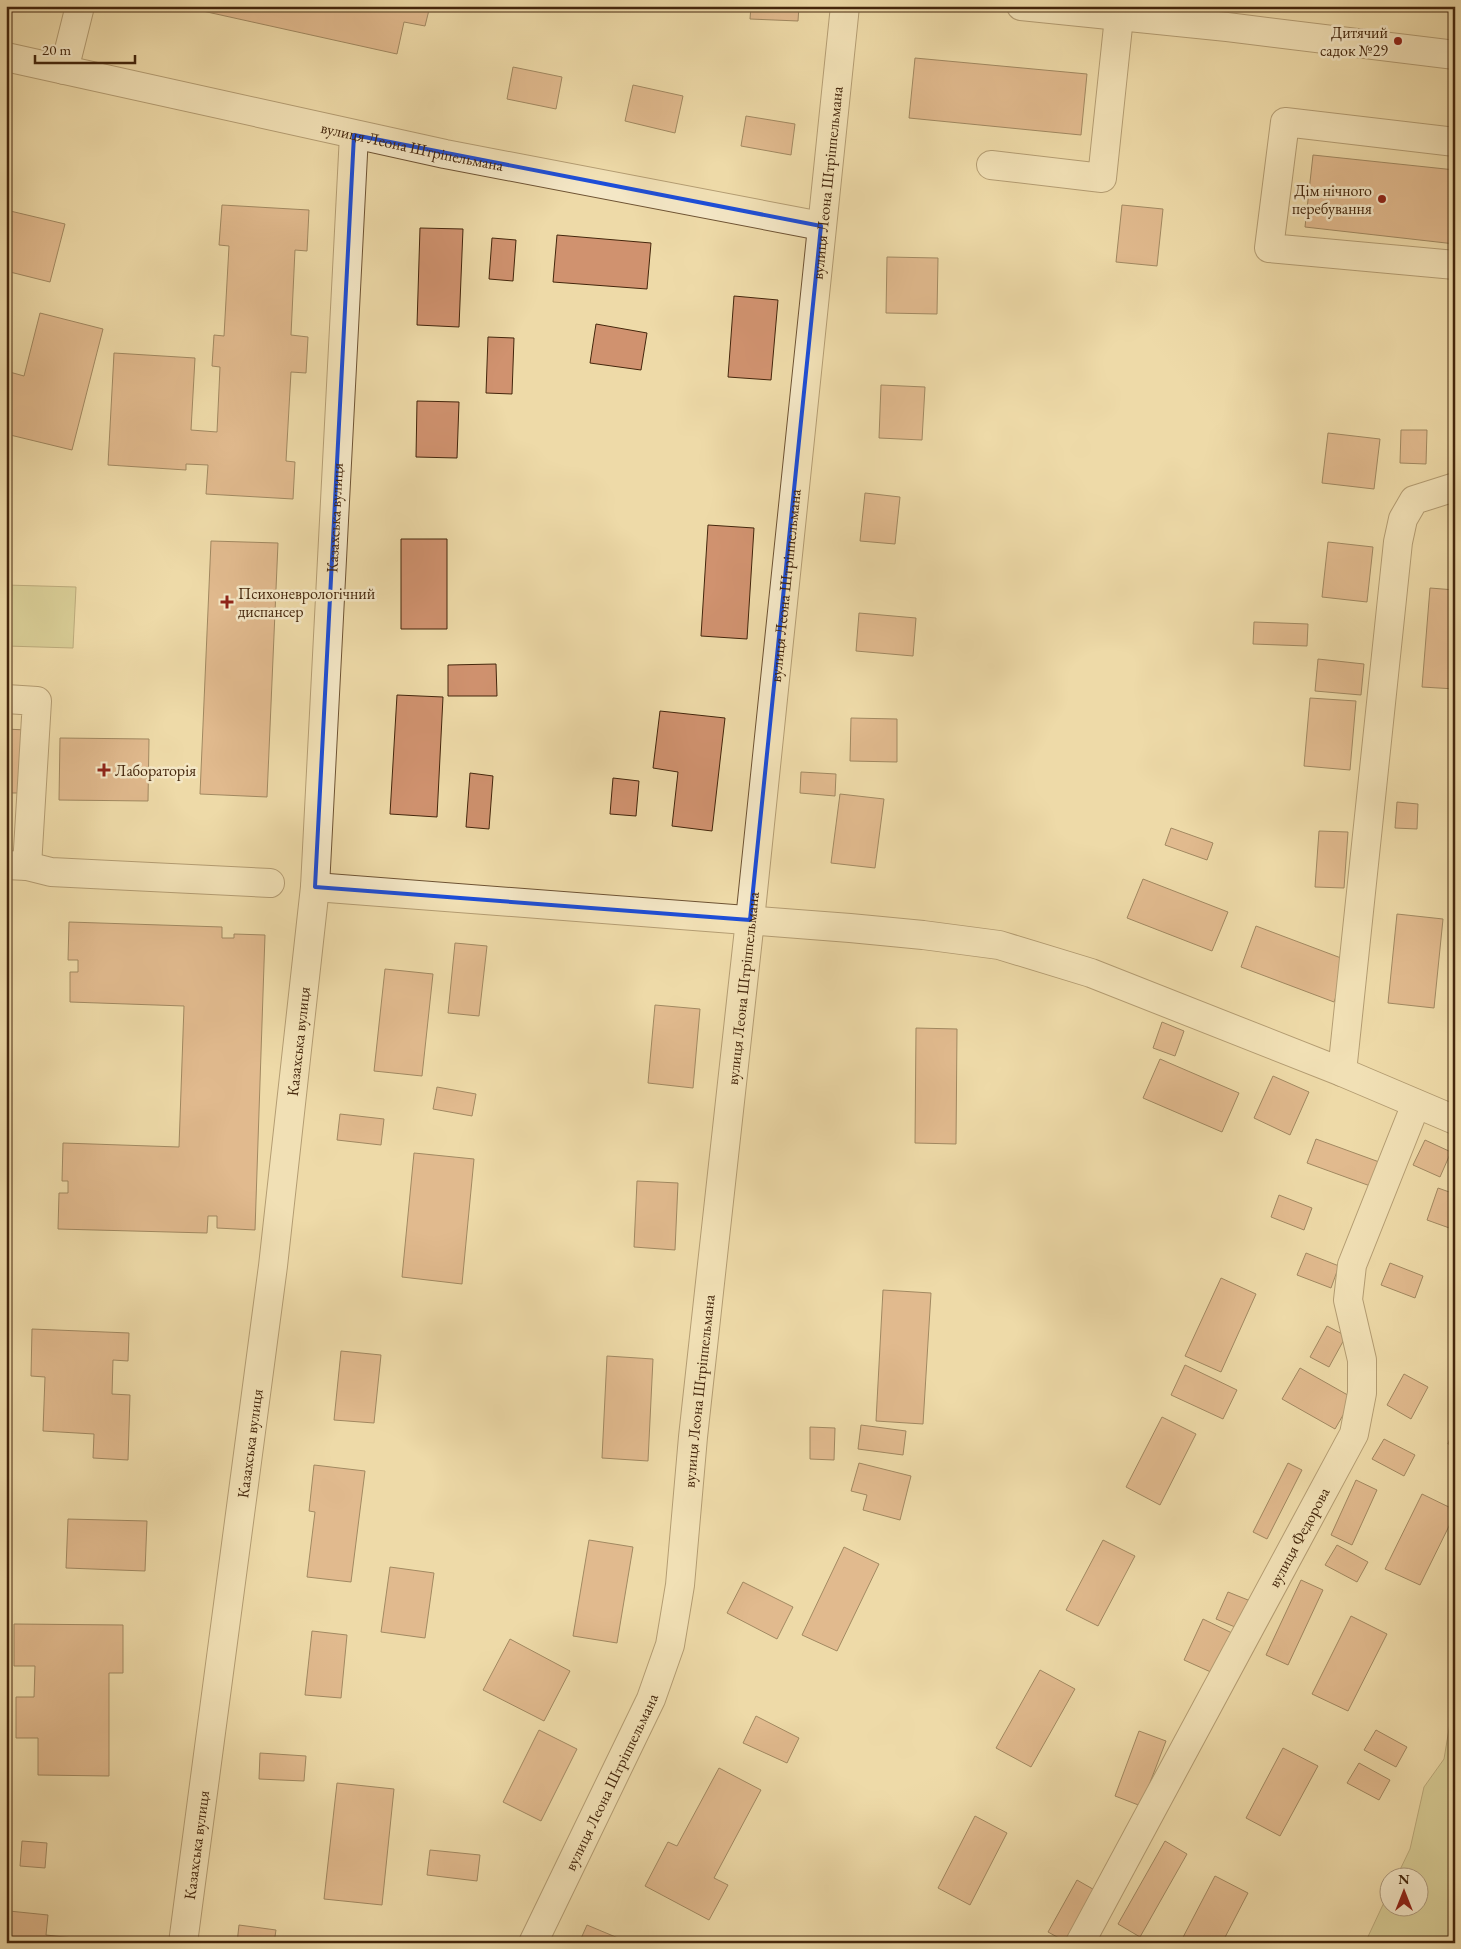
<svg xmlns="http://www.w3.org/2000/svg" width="1461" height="1949" viewBox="0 0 1461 1949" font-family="'EB Garamond',serif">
<rect width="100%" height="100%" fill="#eedaa8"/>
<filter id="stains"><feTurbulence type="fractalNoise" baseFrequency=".004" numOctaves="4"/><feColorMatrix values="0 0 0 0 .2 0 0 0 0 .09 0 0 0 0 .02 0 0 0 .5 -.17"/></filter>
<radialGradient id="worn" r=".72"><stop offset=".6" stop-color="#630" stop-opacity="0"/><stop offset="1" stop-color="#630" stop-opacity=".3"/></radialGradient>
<path fill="#bebe84" stroke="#817248" d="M6 585 76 587 73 648 6 646Z
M1455 1714V1943H1365L1388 1894V1906H1418V1876H1397L1410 1849 1424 1787 1444 1759 1450 1723Z"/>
<path fill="#d0926f" stroke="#44260c" d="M180 6H430L425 26 404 22 397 54Z
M751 6H799L798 21 750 19Z
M915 58 1087 74 1081 135 909 118Z
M513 67 562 77 556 109 507 99Z
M633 85 683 96 675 133 625 121Z
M746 116 795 124 791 155 741 146Z
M1313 155 1455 170V244L1305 227Z
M222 205 309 210 307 251 295 250 291 335 308 337 306 373 291 372 286 461 295 462 293 499 206 494 208 465 186 464V470L108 465 114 353 195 358 191 430 217 432 220 367 212 366 214 335 224 336 229 246 219 245Z
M1122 205 1163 209 1157 266 1116 262Z
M6 210 65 224 50 282 6 271Z
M420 228 463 229 459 327 417 325Z
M557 235 651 243 647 289 553 282Z
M492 238 516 240 513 281 489 279Z
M887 257 938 258 937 314 886 313Z
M734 296 778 300 771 380 728 377Z
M40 313 103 329 72 450 6 434V371L24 376Z
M596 324 647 333 641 370 590 363Z
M488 337 514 338 512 394 486 393Z
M881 385 925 387 922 440 879 438Z
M417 401 459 402 457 458 416 457Z
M1401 430H1427L1426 464 1400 463Z
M1328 433 1380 439 1374 489 1322 483Z
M865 493 900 497 895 544 860 541Z
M708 525 754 528 747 639 701 636Z
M401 539H447V629H401Z
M211 541 278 543 267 797 200 794Z
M1328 542 1373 547 1367 602 1322 597Z
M1430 588 1455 590V689L1422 687Z
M859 613 916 618 913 656 856 651Z
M1254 622 1308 624 1307 646 1253 644Z
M1318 659 1364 664 1361 695 1315 691Z
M496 664 497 696H448V665Z
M397 695 443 697 437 817 390 814Z
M1310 698 1356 701 1350 770 1304 766Z
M660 711 725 718 712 831 672 826 678 772 653 768Z
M851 718 897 719V762L850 761Z
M6 729 26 730 23 793H6Z
M60 738 149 739 148 801 59 800Z
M801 772 836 774 835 796 800 793Z
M470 773 493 776 489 829 466 827Z
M613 778 639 781 636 816 610 814Z
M840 794 884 799 875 868 831 863Z
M1397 802 1418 804 1417 829 1395 828Z
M1171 828 1213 843 1207 860 1165 845Z
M1319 831 1348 832 1344 888 1315 887Z
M1143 879 1228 912 1212 951 1127 918Z
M1397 914 1443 919 1434 1008 1388 1003Z
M69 922 222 927V938H234V934L265 935 255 1230 217 1228V1216H208L207 1233 58 1229 59 1193H68V1181H62L63 1143 179 1147 184 1006 70 1002V972H78V960H68Z
M1256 926 1349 961 1334 1002 1241 967Z
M455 943 487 946 479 1016 448 1013Z
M385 969 433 974 422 1076 374 1071Z
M655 1005 700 1009 693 1088 648 1083Z
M1162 1022 1184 1031 1175 1056 1153 1048Z
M916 1028 957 1029 956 1144 915 1143Z
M1160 1059 1239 1093 1222 1132 1143 1098Z
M1273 1076 1309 1092 1290 1135 1254 1118Z
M437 1087 476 1094 472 1116 433 1109Z
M340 1114 384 1119 381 1145 337 1140Z
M1316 1139 1382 1163 1373 1187 1307 1163Z
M1425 1140 1451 1152 1440 1177 1413 1165Z
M414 1153 474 1159 462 1284 402 1277Z
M637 1181 678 1183 675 1250 634 1247Z
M1438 1188 1455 1194V1230L1427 1220Z
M1279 1195 1312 1208 1304 1230 1271 1217Z
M1306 1253 1339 1266 1331 1288 1297 1275Z
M1390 1263 1423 1276 1415 1298 1381 1285Z
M1221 1278 1256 1294 1221 1372 1185 1356Z
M883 1290 931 1293 923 1424 876 1421Z
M1327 1326 1346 1336 1329 1367 1310 1357Z
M32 1329 129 1333 128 1361 113 1360 112 1394 130 1395 128 1460 93 1458 94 1434 43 1431 45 1377 31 1376Z
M341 1351 381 1355 374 1423 334 1420Z
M607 1356 653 1359 648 1461 602 1458Z
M1185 1365 1237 1390 1223 1419 1171 1395Z
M1300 1368 1353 1398 1335 1429 1282 1399Z
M1404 1374 1428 1387 1411 1419 1387 1405Z
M1162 1417 1196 1434 1160 1505 1126 1487Z
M1455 1423V1445L1448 1444Z
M861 1425 906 1431 903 1455 858 1449Z
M810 1427 835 1428 834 1460 810 1459Z
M1384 1439 1415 1455 1404 1476 1372 1459Z
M859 1463 911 1476 900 1520 863 1510 867 1495 851 1491Z
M1288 1463 1302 1470 1267 1539 1253 1532Z
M314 1465 365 1471 351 1582 307 1577 315 1512 309 1511Z
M1356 1480 1377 1490 1352 1545 1331 1535Z
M1422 1494 1455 1510V1514L1420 1585 1385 1569Z
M68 1519 147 1521 145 1571 66 1568Z
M589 1540 633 1547 617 1643 573 1636Z
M1103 1540 1135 1556 1098 1626 1066 1610Z
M1337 1545 1368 1562 1357 1582 1325 1565Z
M844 1547 879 1564 837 1651 802 1635Z
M390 1567 434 1573 425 1638 381 1632Z
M1301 1580 1323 1590 1288 1665 1266 1655Z
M743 1582 793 1607 777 1639 727 1613Z
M1228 1592 1253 1602 1242 1630 1216 1619Z
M1351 1616 1387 1634 1348 1711 1312 1694Z
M1203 1619 1232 1633 1213 1673 1184 1660Z
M14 1624 123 1625V1673H109V1776L38 1775V1738H16V1697H34L35 1666H14Z
M312 1631 347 1635 341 1698 305 1695Z
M510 1639 570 1671 544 1721 483 1690Z
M1040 1670 1075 1689 1031 1767 996 1748Z
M756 1716 799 1738 787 1763 743 1743Z
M539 1730 577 1749 541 1821 503 1802Z
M1376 1730 1407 1747 1396 1767 1364 1750Z
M1139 1731 1166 1741 1141 1806 1115 1796Z
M1283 1748 1318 1766 1280 1836 1246 1818Z
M260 1753 306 1756 304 1781 259 1779Z
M1359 1763 1390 1780 1379 1800 1347 1783Z
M719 1768 761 1790 714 1878 728 1885 709 1920 645 1886 668 1842 677 1846Z
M337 1783 394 1789 382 1905 324 1899Z
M975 1816 1007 1833 970 1905 938 1888Z
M22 1841 47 1843 45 1868 20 1866Z
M1165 1841 1187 1854 1140 1937 1118 1924Z
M430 1850 480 1855 477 1881 427 1875Z
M1215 1876 1248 1893 1222 1943H1180Z
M1077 1880 1098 1892 1068 1943 1048 1932Z
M9 1911 48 1915 46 1935 101 1941V1943H6Z
M239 1925 276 1930 274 1943H237Z
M587 1925 630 1943H579Z"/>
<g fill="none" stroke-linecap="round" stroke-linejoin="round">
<defs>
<g id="minor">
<path d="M1021 6 1227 27 1455 55"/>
<path id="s1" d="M6 57 445 154 821 226"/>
<path d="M64 70 80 6"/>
<path d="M1455 142 1285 122 1269 248 1455 265"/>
<path d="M991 165 1102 178 1119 17"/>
<path d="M6 699 37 701 27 866"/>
<path d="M6 865 27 866 51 872 270 883"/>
<path d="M315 887 850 928 923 935 999 945 1091 973 1342 1072 1455 1120"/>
<path d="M1342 1072 1398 542 1403 519 1414 500 1455 487"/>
<path id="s2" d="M183 1943 273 1266 315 887 354 135"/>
<path id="s3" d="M533 1943 651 1699 670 1645 680 1585 693 1437 750 920 845 6"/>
<path id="s4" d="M1080 1943 1354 1434 1362 1393V1360L1348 1300 1352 1265 1416 1104"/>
</g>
</defs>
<use href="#minor" stroke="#6e5333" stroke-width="30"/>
<use href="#minor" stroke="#f4e7c6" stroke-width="28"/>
</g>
<path d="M0 0H1461V1949H0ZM354 135 821 226 750 920 315 887Z" fill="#eedaa8" fill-opacity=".55" fill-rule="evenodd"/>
<path fill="none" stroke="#1d4ed8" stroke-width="4" stroke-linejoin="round" d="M354 135 821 226 750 920 315 887Z"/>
<g fill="#8f2418" stroke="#f4e7c6" stroke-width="2">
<circle cx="1398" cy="41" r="5"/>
<circle cx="1382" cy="199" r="5"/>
<path d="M224.5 594.5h5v5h5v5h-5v5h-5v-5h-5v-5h5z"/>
<path d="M101.5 762.5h5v5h5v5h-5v5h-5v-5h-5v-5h5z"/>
</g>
<g text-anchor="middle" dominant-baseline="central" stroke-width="5" stroke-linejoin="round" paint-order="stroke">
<g font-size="16" fill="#44260c" stroke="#f4e7c6" text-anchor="end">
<text x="1388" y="32">Дитячий<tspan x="1388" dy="18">садок №29</tspan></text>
<text x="1372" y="190">Дім нічного<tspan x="1372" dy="18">перебування</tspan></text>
<text x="238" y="593" text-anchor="start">Психоневрологічний<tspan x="238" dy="18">диспансер</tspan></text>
<text x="115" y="770" text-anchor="start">Лабораторія</text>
</g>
<g font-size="16" fill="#44260c" stroke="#f4e7c6">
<text stroke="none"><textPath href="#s1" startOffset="416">вулиця Леона Штріпельмана</textPath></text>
<text stroke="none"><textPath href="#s3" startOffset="1799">вулиця Леона Штріппельмана</textPath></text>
<text stroke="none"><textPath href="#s2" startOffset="1434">Казахська вулиця</textPath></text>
<text stroke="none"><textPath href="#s3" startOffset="1394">вулиця Леона Штріппельмана</textPath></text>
<text stroke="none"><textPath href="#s3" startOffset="989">вулиця Леона Штріппельмана</textPath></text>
<text stroke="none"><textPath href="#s2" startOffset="909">Казахська вулиця</textPath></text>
<text stroke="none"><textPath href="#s3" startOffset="584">вулиця Леона Штріппельмана</textPath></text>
<text stroke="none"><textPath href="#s2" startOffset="504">Казахська вулиця</textPath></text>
<text stroke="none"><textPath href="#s4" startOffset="461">вулиця Федорова</textPath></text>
<text stroke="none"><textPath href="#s3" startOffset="179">вулиця Леона Штріппельмана</textPath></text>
<text stroke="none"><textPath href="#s2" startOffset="99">Казахська вулиця</textPath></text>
</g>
</g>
<rect width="1461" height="1949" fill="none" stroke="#eedaa8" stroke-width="25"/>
<rect x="8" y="8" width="1446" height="1934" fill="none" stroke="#44260c" stroke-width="2.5"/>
<rect x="12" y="12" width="1436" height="1924" fill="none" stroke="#44260c"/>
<g transform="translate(1404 1892)"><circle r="24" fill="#f4e7c6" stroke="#ae9a7c"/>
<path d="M0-4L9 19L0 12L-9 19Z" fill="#8f2418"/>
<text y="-8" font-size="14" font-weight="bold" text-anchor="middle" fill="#44260c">N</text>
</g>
<path d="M35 55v8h100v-8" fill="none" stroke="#44260c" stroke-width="2.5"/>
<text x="42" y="55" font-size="15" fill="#44260c" stroke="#f4e7c6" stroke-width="4" paint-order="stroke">20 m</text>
<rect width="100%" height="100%" filter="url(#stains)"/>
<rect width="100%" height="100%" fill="url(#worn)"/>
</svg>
